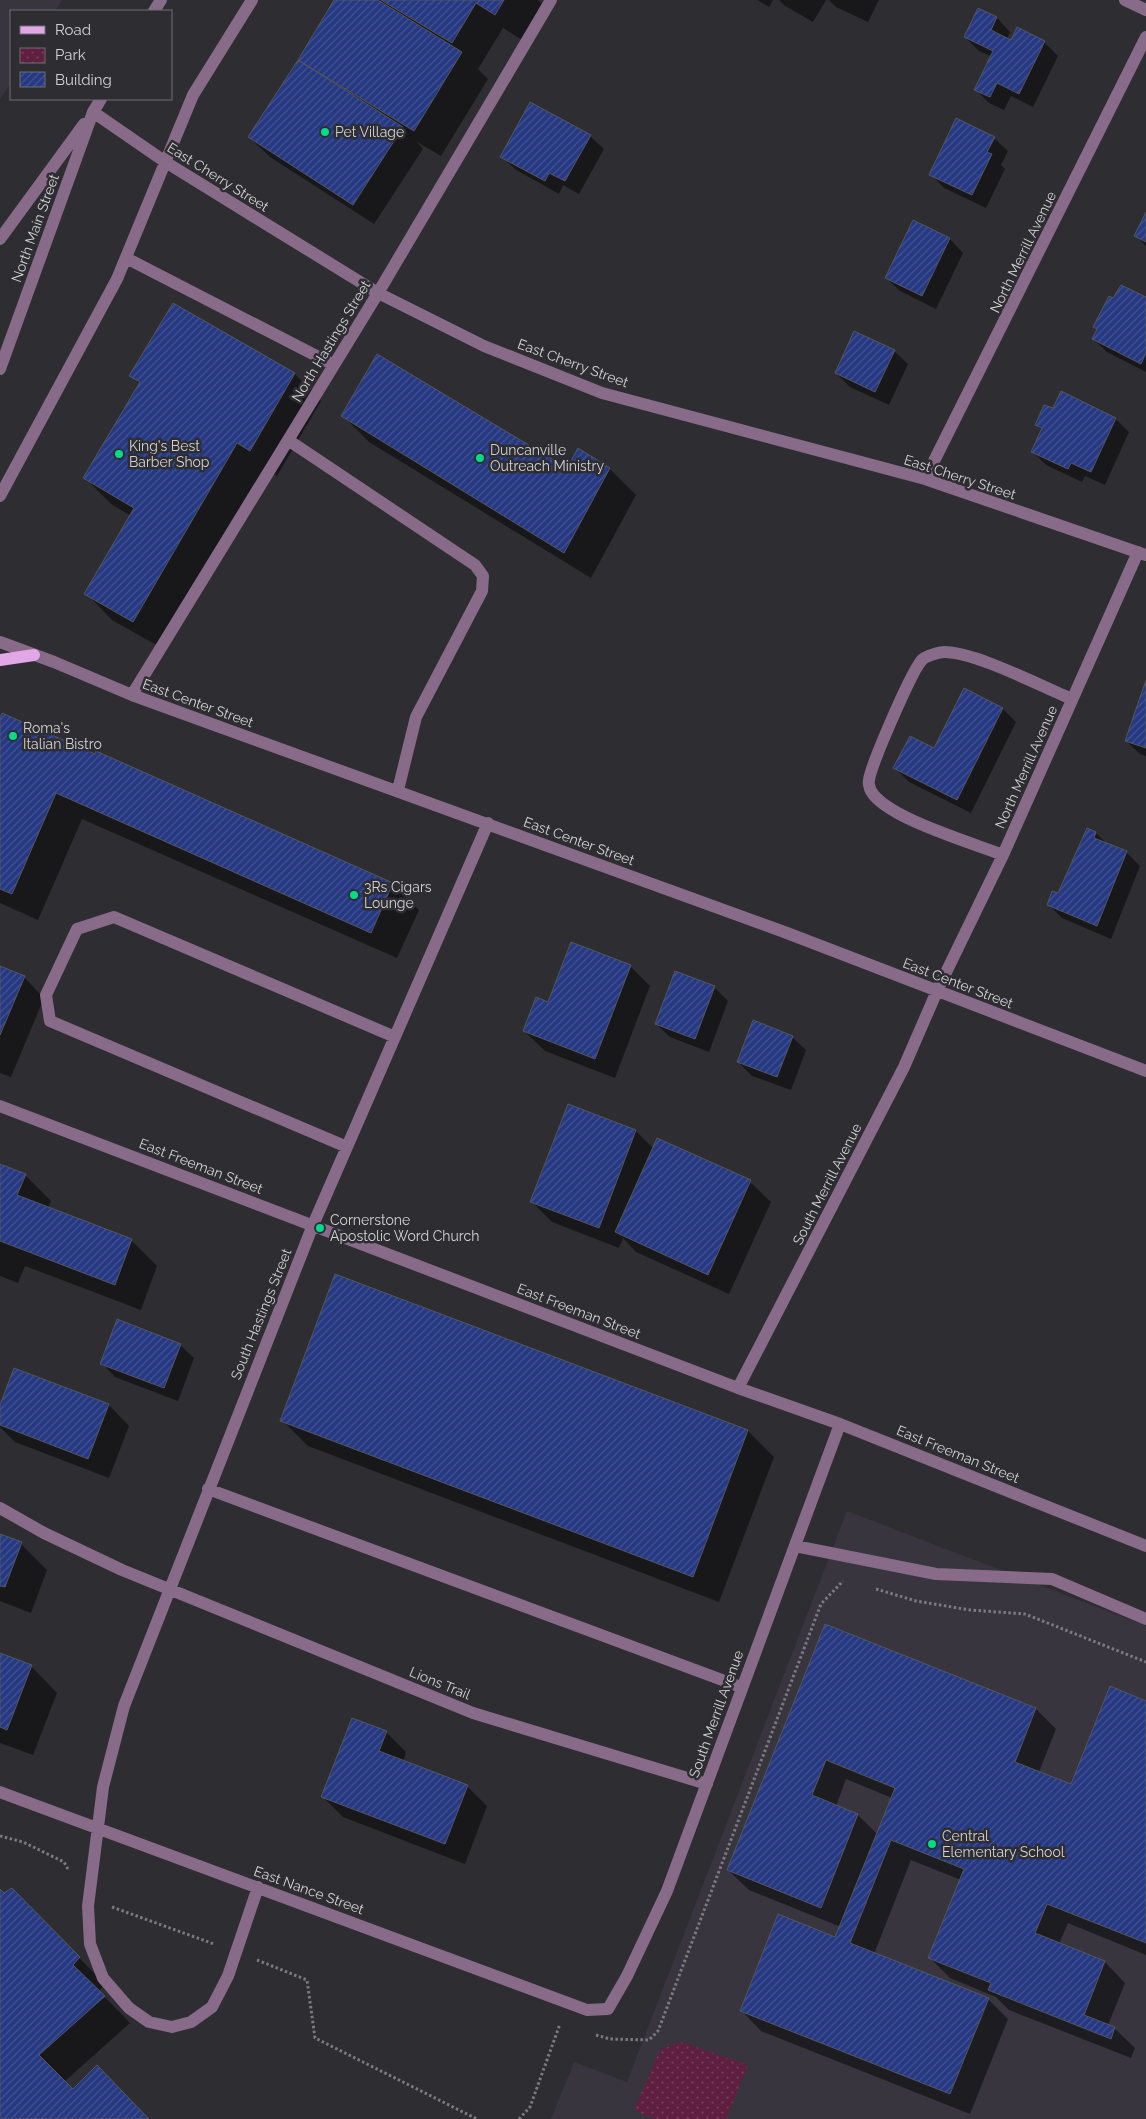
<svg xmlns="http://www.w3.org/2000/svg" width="1146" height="2119" viewBox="0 0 1146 2119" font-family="Raleway,sans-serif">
<defs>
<pattern id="park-dots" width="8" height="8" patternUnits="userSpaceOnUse" patternTransform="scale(1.25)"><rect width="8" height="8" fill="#5f1f40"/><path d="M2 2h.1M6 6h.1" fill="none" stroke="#753e5b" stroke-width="1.8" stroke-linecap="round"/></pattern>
<pattern id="building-hatch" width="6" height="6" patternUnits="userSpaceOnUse" patternTransform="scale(1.25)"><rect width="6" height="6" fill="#253881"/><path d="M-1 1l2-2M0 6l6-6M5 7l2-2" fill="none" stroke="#445492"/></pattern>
</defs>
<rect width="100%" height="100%" fill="#2e2d32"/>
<path fill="#38353f" d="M0 0H62L55 11H11V83L0 99Z
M847 1511 1146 1626V2119H551L574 2062 627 2082Z"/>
<path fill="url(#park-dots)" d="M681 2042 748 2065 726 2119H654L634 2110 660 2050Z"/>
<path fill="#0007" fill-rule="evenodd" d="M336 0H538L543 5 522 40 503 28 478 69 488 79 441 156 417 142 423 149 374 224 270 157 249 137Z
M757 0H773L769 7Z
M779 0H826L813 22 785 6Z
M829 0H879L868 22 836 7Z
M979 9 997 18 1010 32 1007 39 1012 41 1044 42 1058 56 1033 107 1011 96 1004 110 989 103 975 89 991 56 979 51 965 37Z
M590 136 604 149 579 194 563 185 559 194 516 170 502 157Z
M994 138 1008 151 1001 165 1005 169 986 208 944 188 931 174Z
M1146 215V246L1136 236Z
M914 222 950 239 963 253 936 309 900 291 886 278Z
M1146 299V372L1107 352 1093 339 1098 330 1094 327Z
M173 304 295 374 321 401 277 476 264 469 160 647 112 620 86 593 131 516 111 504 85 478 140 384 131 376Z
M894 351 908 364 889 405 850 387 836 373Z
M1053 410 1116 419 1129 432 1105 485 1085 476 1082 482 1046 465 1033 452 1043 431 1036 424Z
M343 416 567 470 578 449 610 469 636 495 591 578 369 442Z
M1146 684V756L1140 754 1126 741Z
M965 690 1003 709 1016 722 971 813 909 782 895 768 935 750Z
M0 721 392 884 419 910 397 958 82 819 38 920 0 903Z
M1088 830 1096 833 1107 844 1126 852 1140 866 1111 939 1062 918 1048 904 1058 894Z
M630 966 650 986 615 1078 545 1051 524 1031Z
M0 967 24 977 44 998 11 1077 0 1073Z
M714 987 728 1001 709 1052 670 1037 656 1024Z
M792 1037 806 1050 791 1090 752 1076 738 1062Z
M568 1106 636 1131 654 1149 658 1140 750 1182 771 1202 729 1294 636 1252 623 1238 619 1248 552 1222 532 1202Z
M0 1165 25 1175 51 1201 48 1208 131 1240 157 1266 141 1310 25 1266 18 1283 0 1276Z
M180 1345 194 1358 178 1401 115 1377 102 1363Z
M15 1369 109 1405 129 1426 109 1478 15 1442 0 1427V1409Z
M282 1420 748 1431 774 1457 719 1602 308 1446Z
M0 1535 21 1544 47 1570 31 1613 0 1601Z
M826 1625 1036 1709 1056 1729 1039 1772 1072 1785 1146 1702V1955L1068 1923 1059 1944 1105 1962 1125 1983 1108 2025 1114 2028 1135 2048 1131 2058 1009 2010 996 1997 950 1978 930 1958 961 1880 911 1860 874 1954 988 1999 1008 2019 970 2114 761 2031 741 2010 836 1938 841 1927 749 1890 728 1870ZM846 1779 892 1798 877 1834 858 1815 836 1806Z
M0 1655 31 1666 57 1693 33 1755 0 1743Z
M386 1732 406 1752 403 1761 467 1786 487 1806 465 1864 343 1817 323 1797Z
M12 1890 105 1984 99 1991 130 2023 64 2082 73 2091 148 2119H0V1891L3 1894Z"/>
<path fill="url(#building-hatch)" stroke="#54565b" d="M334 0H378L462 52 414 131 298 60Z
M381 0H504L495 15 476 3 452 43Z
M978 8 997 17 991 30 1011 40 1017 27 1045 41 1019 94 997 83 990 97 974 90 993 51 964 37Z
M298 60 403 127 353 205 248 137Z
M530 102 591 135 565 181 549 173 545 181 500 157Z
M956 118 995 137 987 152 992 154 972 195 929 175Z
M1146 212V242L1134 236Z
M913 220 950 238 922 296 885 278Z
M1121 285 1146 297V353L1141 364 1092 339 1097 329 1093 327 1109 296 1113 298Z
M173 303 295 373 250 451 237 443 133 622 84 594 134 508 83 478 140 382 129 376Z
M854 331 895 350 875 392 835 373Z
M377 354 567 468 578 448 610 468 564 553 341 416Z
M1061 391 1116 418 1091 472 1071 463 1068 469 1031 452 1042 428 1035 425 1044 405 1053 408Z
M1146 680V748L1125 741Z
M964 688 1003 708 957 800 893 768 910 736 934 748Z
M2 713 95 754 96 751 393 883 371 933 56 793 12 894 0 889V718Z
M1087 828 1096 832 1094 838 1127 851 1097 926 1047 905 1052 891 1058 893Z
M571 942 631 965 595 1059 523 1031 536 997 548 1002Z
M0 966 25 976 0 1035Z
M675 971 715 986 695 1039 655 1024Z
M753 1020 793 1036 777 1077 737 1062Z
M568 1104 636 1130 599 1228 530 1202Z
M657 1138 751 1180 708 1275 615 1232Z
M0 1164 26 1174 17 1195 132 1239 115 1285 0 1241Z
M335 1274 748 1430 693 1577 280 1421Z
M117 1319 181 1344 164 1388 100 1364Z
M14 1368 109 1404 88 1459 0 1425V1405Z
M0 1534 22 1542 5 1587 0 1586Z
M825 1624 1036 1708 1015 1762 1071 1784 1110 1686 1146 1701V1943L1047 1904 1035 1933 1105 1961 1084 2015 1115 2027 1111 2039 988 1990 991 1983 928 1958 964 1869 891 1840 850 1943 989 1998 950 2094 740 2011 778 1914 835 1937 895 1788 826 1760 812 1795 858 1814 821 1908 727 1870Z
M0 1653 32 1665 7 1730 0 1727Z
M352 1718 387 1731 379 1751 468 1785 445 1844 321 1797Z
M12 1888 80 1957 73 1965 105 1996 39 2055 73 2089 97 2065 149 2119H0V1889L4 1893Z"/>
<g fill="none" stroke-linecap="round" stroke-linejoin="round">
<path stroke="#7b7a7e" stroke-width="3" stroke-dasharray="2.5 2.5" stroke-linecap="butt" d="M876 1589 916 1601 970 1610 1025 1614 1146 1662
M0 1836 23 1842 64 1862 68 1869
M112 1907 214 1944
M257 1960 307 1980 315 2038 477 2119
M596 2035 610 2039 649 2040 658 2031 821 1604 843 1581
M519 2119 530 2107 560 2024"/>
<path stroke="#876b89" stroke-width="12" d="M1125 0 1146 10
M154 11 161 0
M93 112 167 163 378 293 484 346 602 393 925 479 1146 555
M0 239 84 124
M126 258 334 365
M0 369 93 112 101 99
M288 440 475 565 483 576 482 591 416 717 398 790
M925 479 1146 37
M0 496 117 279 193 95 252 0
M0 642 54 662 132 695 787 933 1146 1071
M132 695 378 293 551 0
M1003 855C973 843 886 818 871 791 870 789 868 783 869 780 871 765 913 667 923 659 927 656 939 652 944 652 976 652 1040 686 1072 699
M0 1106 738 1388 840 1424 1146 1546
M347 1147 50 1021 46 995 77 929 114 917 395 1037
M738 1388 904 1067 937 991 1003 855 1138 552
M208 1489 741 1687
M0 1508 44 1533 122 1570 473 1713 707 1784
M795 1546 936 1574 1052 1579 1146 1619
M0 1792 587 2010 608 2009 627 1976 667 1891 840 1424
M258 1887 228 1976 212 2007 191 2022 172 2027 149 2022 129 2008 103 1978 90 1944 88 1906 103 1787 124 1706 313 1225 488 823"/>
<path stroke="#e1a7e6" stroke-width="12" d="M0 660 34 655"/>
</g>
<g fill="#05d98b" stroke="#2e2d32" stroke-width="2">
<circle cx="325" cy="132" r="5"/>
<circle cx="119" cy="454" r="5"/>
<circle cx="480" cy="458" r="5"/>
<circle cx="13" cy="736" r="5"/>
<circle cx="354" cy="895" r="5"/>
<circle cx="320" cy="1228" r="5"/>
<circle cx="932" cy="1844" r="5"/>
</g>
<g text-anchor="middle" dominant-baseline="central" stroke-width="5" stroke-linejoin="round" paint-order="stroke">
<g font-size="14" fill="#d2d1d4" stroke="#2e2d32" text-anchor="start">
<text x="335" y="132">Pet Village</text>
<text x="129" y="446">King's Best<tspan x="129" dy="16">Barber Shop</tspan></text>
<text x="490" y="450">Duncanville<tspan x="490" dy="16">Outreach Ministry</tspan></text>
<text x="23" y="728">Roma's<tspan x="23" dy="16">Italian Bistro</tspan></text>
<text x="364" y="887">3Rs Cigars<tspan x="364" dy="16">Lounge</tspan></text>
<text x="330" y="1220">Cornerstone<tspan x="330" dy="16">Apostolic Word Church</tspan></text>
<text x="942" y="1836">Central<tspan x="942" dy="16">Elementary School</tspan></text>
</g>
<g font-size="14" fill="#d2d1d4" stroke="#2e2d32">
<text transform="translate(218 177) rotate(32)">East Cherry Street</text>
<text transform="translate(35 228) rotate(-70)">North Main Street</text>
<text transform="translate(1023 252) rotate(-64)">North Merrill Avenue</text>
<text transform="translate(331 341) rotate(-59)">North Hastings Street</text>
<text transform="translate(573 363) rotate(20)">East Cherry Street</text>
<text transform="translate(960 477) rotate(18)">East Cherry Street</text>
<text transform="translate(198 703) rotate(20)">East Center Street</text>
<text transform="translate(1026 767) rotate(-66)">North Merrill Avenue</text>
<text transform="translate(579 841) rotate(20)">East Center Street</text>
<text transform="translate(958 983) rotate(21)">East Center Street</text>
<text transform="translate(201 1166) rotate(21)">East Freeman Street</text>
<text transform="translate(827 1184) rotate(-63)">South Merrill Avenue</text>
<text transform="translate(579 1311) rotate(21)">East Freeman Street</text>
<text transform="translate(261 1314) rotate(-68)">South Hastings Street</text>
<text transform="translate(958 1454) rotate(22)">East Freeman Street</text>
<text transform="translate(440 1683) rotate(22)">Lions Trail</text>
<text transform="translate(716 1714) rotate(-70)">South Merrill Avenue</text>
<text transform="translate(309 1890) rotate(20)">East Nance Street</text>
</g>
</g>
<rect x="10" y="10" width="162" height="90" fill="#2e2d32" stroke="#706f73"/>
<rect x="20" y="26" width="25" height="8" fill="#e1a7e6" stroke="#706f73"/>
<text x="55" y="35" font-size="15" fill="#d2d1d4">Road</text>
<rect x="20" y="48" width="25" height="15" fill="url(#park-dots)" stroke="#706f73"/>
<text x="55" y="60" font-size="15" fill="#d2d1d4">Park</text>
<rect x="20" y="72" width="25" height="15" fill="url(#building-hatch)" stroke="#706f73"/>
<text x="55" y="85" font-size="15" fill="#d2d1d4">Building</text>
</svg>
